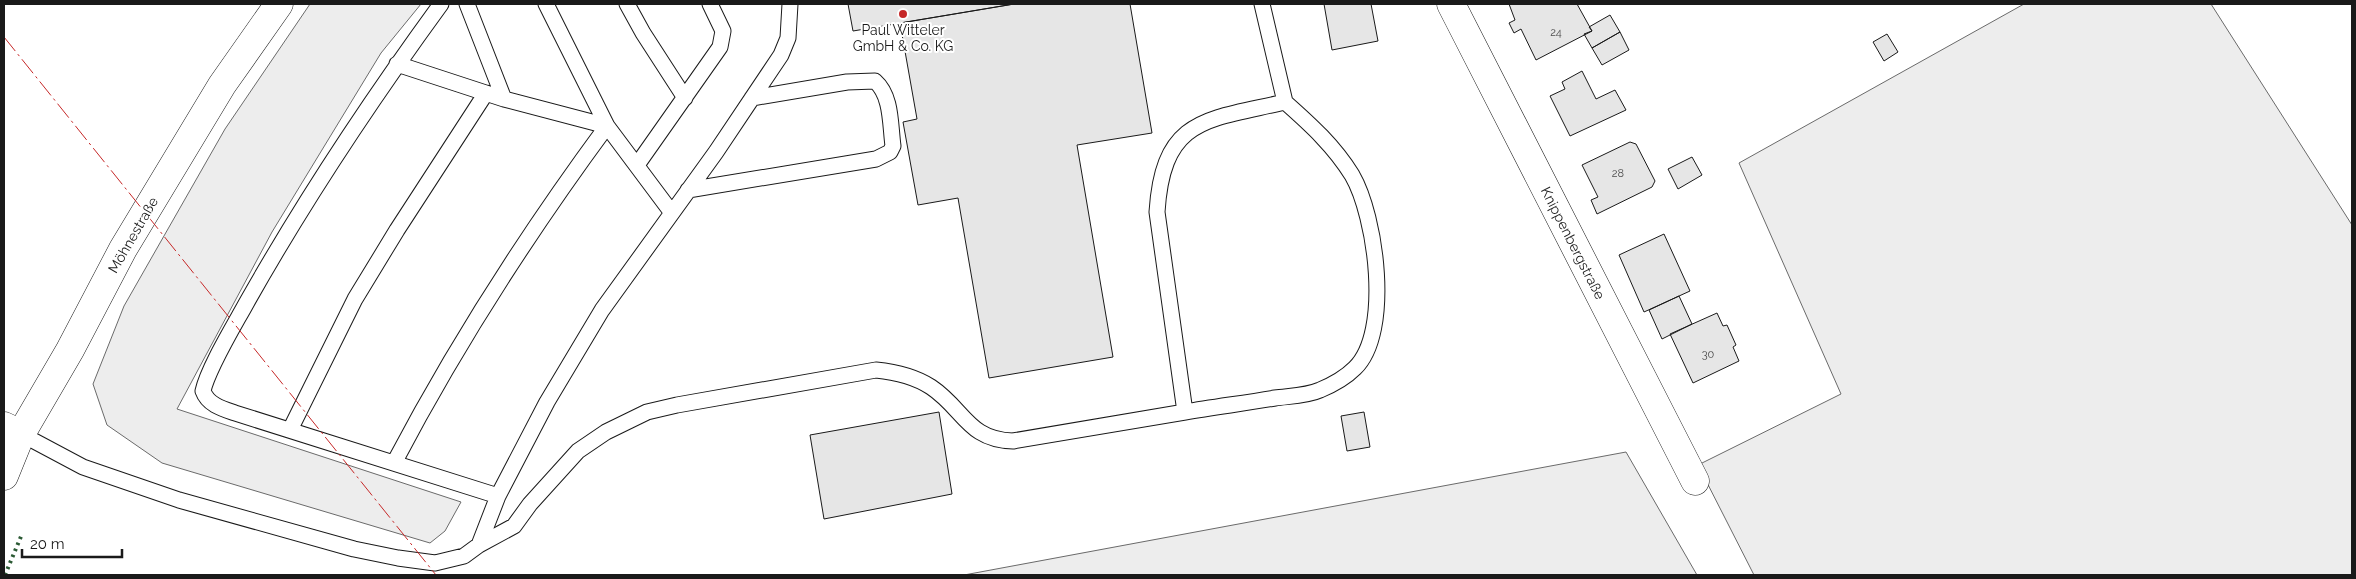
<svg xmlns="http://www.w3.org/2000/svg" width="2356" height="579" viewBox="0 0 2356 579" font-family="Raleway,sans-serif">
<rect width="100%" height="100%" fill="#fff"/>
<path fill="#ededed" stroke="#6a6a6a" d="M310 4H421L381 53 272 232 177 409 461 502 445 531 430 543 162 463 107 425 93 384 124 306 225 129Z
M2024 4H2211L2352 225V575H1754L1698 465 1841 394 1739 163Z
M1626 452 1697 575H964Z"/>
<path fill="#e6e6e6" stroke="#1a1a1a" d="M848 4H1014L853 31Z
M1014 4H1130L1152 133 1077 145 1113 357 989 378 958 198 918 205 903 122 917 119 900 23Z
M1324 4H1371L1378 41 1332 50Z
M1577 4 1592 31 1536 60 1521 29 1514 33 1509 23 1515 20 1509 4Z
M1610 15 1620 32 1592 48 1584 34 1592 31 1589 27Z
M1620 32 1629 50 1602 65 1592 48Z
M1887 34 1898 52 1884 61 1873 42Z
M1582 71 1596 99 1615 90 1626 110 1570 136 1550 96 1565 89 1562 82Z
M1630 142 1636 144 1655 181 1652 187 1597 214 1591 200 1598 197 1582 165Z
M1692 157 1702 175 1678 189 1668 169Z
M1664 234 1690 291 1644 312 1619 255Z
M1679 296 1692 324 1662 339 1649 310Z
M1717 313 1723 326 1727 325 1736 345 1733 347 1739 361 1693 383 1670 334Z
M939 412 952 494 824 519 810 435Z
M1364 412 1370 447 1347 451 1341 416Z"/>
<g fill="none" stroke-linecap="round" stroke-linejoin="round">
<defs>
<path id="lane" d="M441 4C371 100 305 199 247 302 235 324 208 368 203 391 208 405 223 409 235 413L498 496
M467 4 504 99
M546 4 607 126 672 213
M627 4 643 33 685 98
M637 165 720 47 723 31 710 4
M688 190 876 159 890 152 893 146C890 124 892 96 875 81L847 82 752 98
M1185 412C1215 407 1245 403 1275 398 1289 396 1307 396 1320 390 1332 385 1346 377 1355 368 1392 332 1376 216 1352 175 1334 146 1311 125 1285 102
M290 430 355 299 397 230 486 93
M21 434 83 467 179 500 354 549 398 558 435 563 464 556 479 545 514 526 530 504 578 451 606 432 647 412 677 405 876 370C896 372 914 376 931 387 964 409 968 440 1013 441L1185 412 1157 212C1163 117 1207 120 1285 102L1262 4
M394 463C456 345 528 233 607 126L504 99 397 64
M479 545 498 496 547 402 602 310 716 152 781 55 788 38 790 4"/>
<path id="street" d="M1451 4 1695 481
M4 426 21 434"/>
<path id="primary" d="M4 476 21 434 70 350 123 249 222 85 279 4"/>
</defs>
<use href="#lane" stroke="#1a1a1a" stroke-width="17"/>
<use href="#street" stroke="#1a1a1a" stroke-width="29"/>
<use href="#primary" stroke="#1a1a1a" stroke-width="29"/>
<use href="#lane" stroke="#fff" stroke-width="15"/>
<use href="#street" stroke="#fff" stroke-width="28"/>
<use href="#primary" stroke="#fff" stroke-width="28"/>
<path stroke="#2b5a34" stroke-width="4" stroke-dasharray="2.5 4" stroke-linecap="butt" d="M5 575 22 534"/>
<path stroke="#c62828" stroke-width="1" stroke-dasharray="18 4 2.5 4" stroke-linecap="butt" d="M4 37 436 575"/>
</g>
<circle fill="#c62828" stroke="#fff" stroke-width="2" cx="903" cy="14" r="5"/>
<g text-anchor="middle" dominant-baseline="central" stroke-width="4" stroke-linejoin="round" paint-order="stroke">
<g font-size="11" fill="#4d4d4d">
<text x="1556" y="32">24</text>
<text x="1618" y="173">28</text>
<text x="1708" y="354">30</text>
</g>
<g font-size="14" fill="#1a1a1a" stroke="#fff">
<text x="903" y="30">Paul Witteler<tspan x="903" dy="16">GmbH &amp; Co. KG</tspan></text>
</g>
<g font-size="14" fill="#1a1a1a" stroke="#fff">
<text transform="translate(133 235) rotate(-60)">Möhnestraße</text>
<text transform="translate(1573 243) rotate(63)">Knippenbergstraße</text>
</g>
</g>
<rect width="2356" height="579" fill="none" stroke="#1a1a1a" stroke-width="10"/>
<path d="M22 549v8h100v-8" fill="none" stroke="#1a1a1a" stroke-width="2.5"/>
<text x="30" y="549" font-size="15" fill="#1a1a1a" stroke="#ffffff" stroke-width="4" paint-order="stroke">20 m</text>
</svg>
